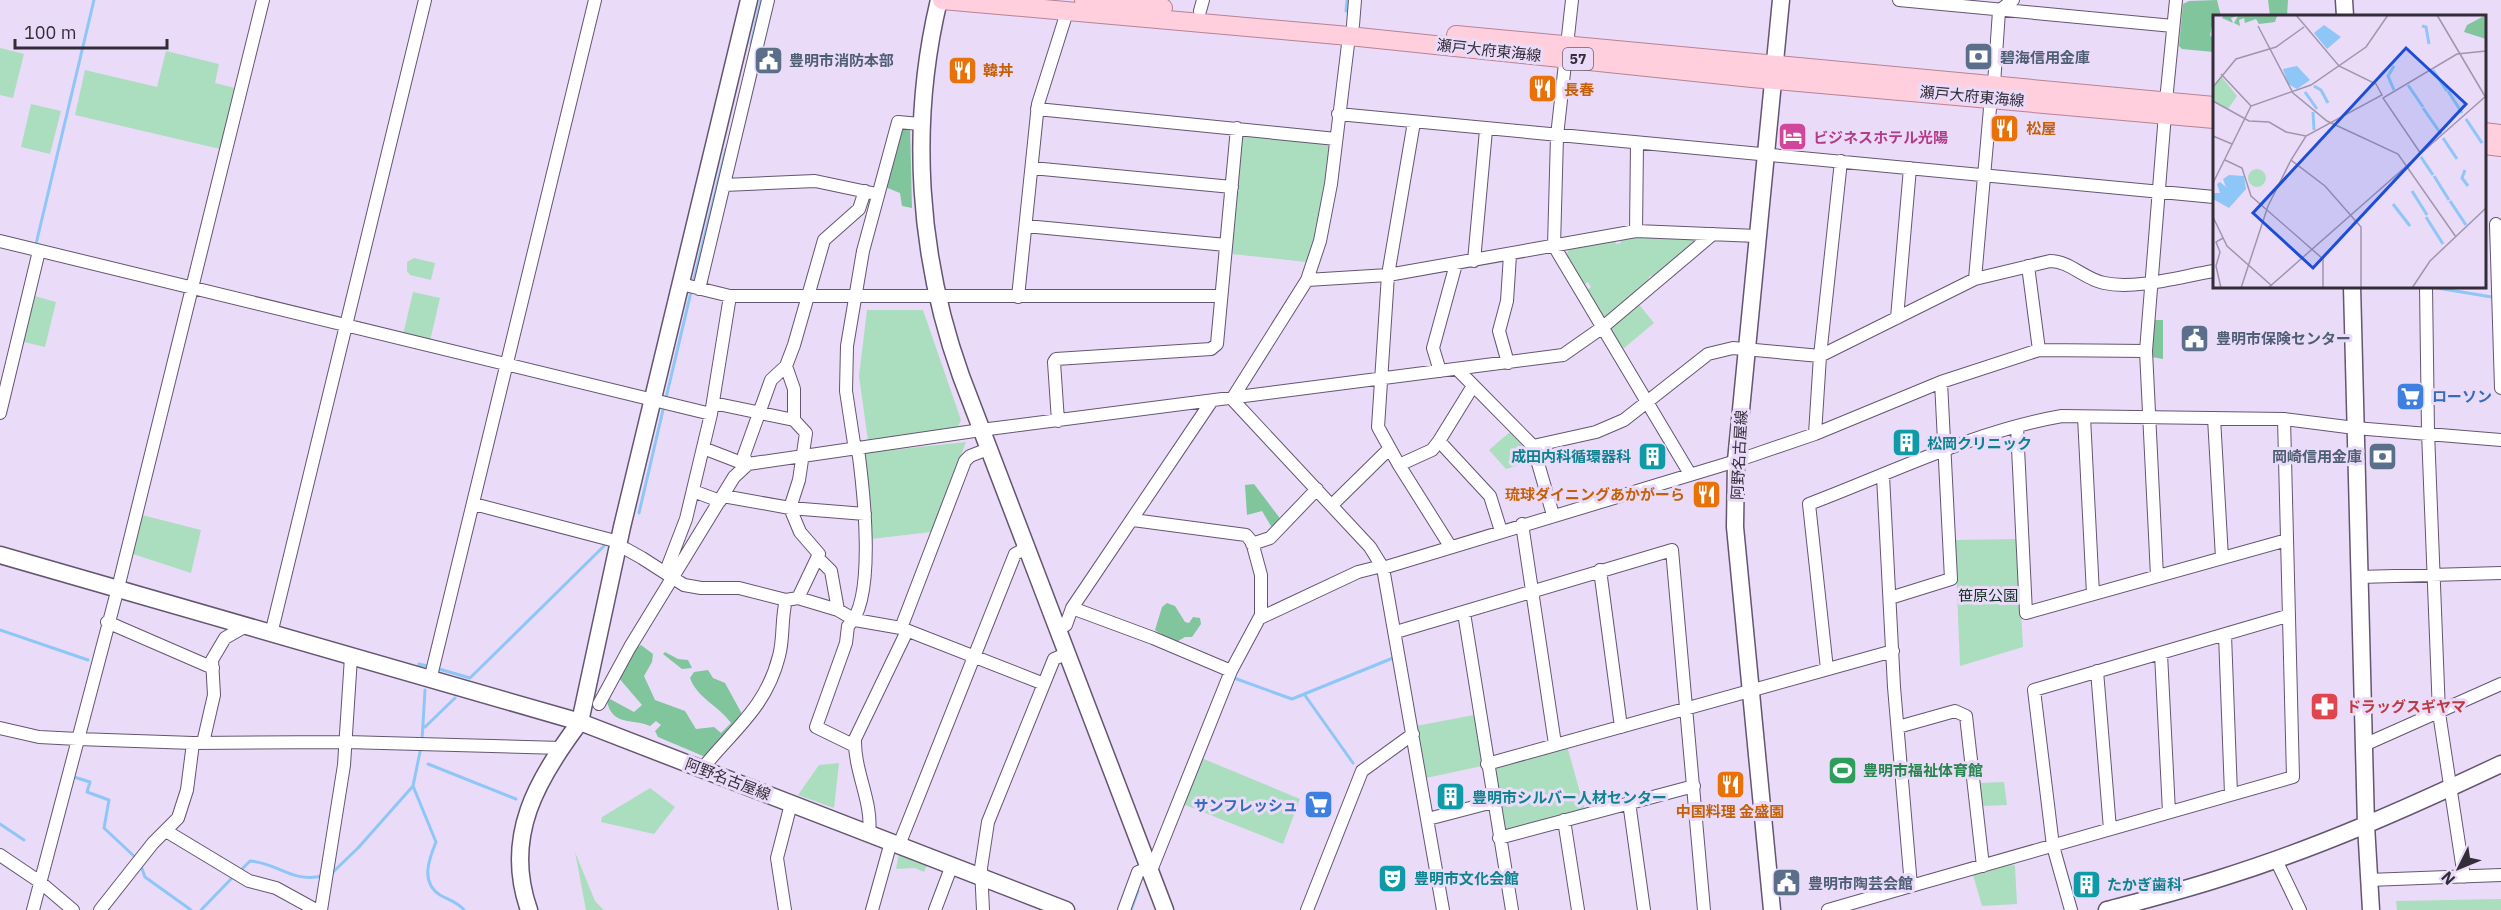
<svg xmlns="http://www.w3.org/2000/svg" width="2501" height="910" viewBox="0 0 2501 910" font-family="'IBM Plex Sans','Noto Sans JP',sans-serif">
<rect width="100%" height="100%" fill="#eadbf9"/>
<path fill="#abdebf" d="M0 48 24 54 13 98 0 95Z
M166 51 219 64 215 83 235 88 220 149 75 115 85 70 157 87Z
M31 104 61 111 50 154 21 147Z
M1243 135 1327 143 1331 147C1328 168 1320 251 1306 262L1232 254 1229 251 1239 138Z
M1635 236 1694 239 1696 245 1654 279 1651 275 1648 279 1650 282 1607 317 1600 315 1586 291 1591 287 1588 282 1582 286 1565 257 1570 248 1615 239 1616 244 1621 243 1620 238Z
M414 258 435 263 431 280 410 275 407 271V262Z
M413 292 440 298 430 341 403 335Z
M31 295 56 302 45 347 20 341Z
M1637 302 1654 323 1623 349 1610 329Z
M867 310H923L961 420 957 429 868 441 859 376Z
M1511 431 1529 448 1533 461 1506 469 1489 450Z
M966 442 931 532 871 539 870 492 863 453Z
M142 515 201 530 191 573 133 554Z
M2017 539 2023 647 1960 666 1955 540Z
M1474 715 1482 766 1426 778 1416 726Z
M1567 746 1585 810 1508 832 1504 828 1495 770 1498 765Z
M1199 757 1300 799 1283 844 1180 803Z
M839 763 834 808 798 795 819 765Z
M2004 782 2007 805 1982 806 1979 783Z
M650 788 675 807 654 834 601 822 602 817Z
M575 852 595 901 604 910H586Z
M899 853 928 863 924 872 915 868 896 869Z
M2012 864 2015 866 2017 904 1982 906 1973 875Z
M2501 899V910H2397L2396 901Z"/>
<path fill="#80c59c" d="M2217 0 2221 16H2214L2210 35 2214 40V52L2182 49 2179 46 2183 4 2189 1Z
M2268 0H2288L2287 16H2270Z
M900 126H910L912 208 902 206 900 193 885 187Z
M2154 320H2163V359L2152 357Z
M1254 484 1282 521 1274 531 1262 511 1247 515 1245 485Z
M1167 603 1175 606 1185 622 1189 623 1193 617 1200 618 1201 624 1192 637H1185L1175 643 1155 630 1162 607Z
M641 645 653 654 652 662 644 676 655 700 685 711 696 729 714 727 721 733 731 723C719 706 697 698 690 678L694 672 708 670 713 678 725 683 742 714 740 722 710 754 703 756 658 737 655 731 661 725 656 721 650 726C634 718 612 727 607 701L610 699 634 712 642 705 618 677 637 647Z
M665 652 678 659 688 660 692 668 682 669 663 654Z"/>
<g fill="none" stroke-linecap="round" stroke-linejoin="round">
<path stroke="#8ec6f7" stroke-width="3" d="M1346 11 1347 0
M751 44 761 0
M36 244 94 0
M693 283 726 149
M2431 287 2492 297
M666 398 691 292
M639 513 663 410
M0 630 88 660
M420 666 419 664 427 666
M439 669 470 678 604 546
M1234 678 1292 699 1393 658
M1304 694 1353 763
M425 727 455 698
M422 740 425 690
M428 764 516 799
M74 777 90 782 87 792 109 800 104 828 136 858
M413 786 436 842C429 859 420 882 440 895 449 900 458 902 464 910
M0 824 24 840
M141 866 145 877 191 910
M240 871 250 861C279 863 291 883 323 876
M332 873 358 848 413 786 421 747
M201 910 231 879
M1131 910 1138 891"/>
<defs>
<path id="street" d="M1572 0 1557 136 1554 246 1690 474
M1899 0 2173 26
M1200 11 1203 0
M1353 25 1355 0
M1994 84 1999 11 2013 0
M2166 101 2176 0
M1037 109 1336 139
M1338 114 2214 197
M1414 122 1388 275 1378 427 1399 465 1450 546
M1032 168 1232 187
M724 185 815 181 872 193
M2496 224 2501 388
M1026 226 1226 245
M1636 231 1637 143
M0 241 711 414
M1474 261 1486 130
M2028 266 2039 350
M1975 279 1991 97
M1307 280 1388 275 1636 231 1757 236
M681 284 730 296H1221
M2426 286 2428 432 2439 713 2464 877
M699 289 768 0
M1018 297 1038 104 1067 12
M1897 318 1910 168
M1508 363 1499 331 1507 301 1510 255
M786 366 794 389V420
M1458 370 1533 446 1553 515
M1440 371 1433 348 1456 264
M1232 399 1370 547 1383 568 1443 910
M1232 399 1307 280 1320 241 1331 184 1349 36
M0 413 39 251
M2084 417 2093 594
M2214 418 2222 558
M1058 421 1054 362 1056 359 1211 349 1217 344 1237 128
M2017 427 2026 613 2287 540
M1815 434 1820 356 1841 161
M1439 441 1473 386
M1533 446 1596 432 1624 420 1708 354 1733 348 1820 356 1975 279 2050 261C2070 261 2084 279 2104 283 2136 290 2182 276 2214 271
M703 448 747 465
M855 450 846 391 847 346 863 251 898 122 920 124
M747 465 744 455 771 380 786 366 794 345 824 240 859 209 865 191
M1399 465 1432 450 1439 441 1490 496 1501 531
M1883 476 1894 687 1911 886 2293 777 2284 419
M693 491 720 501
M723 496 790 508 865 514
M474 504 619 542
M1332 505 1389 449
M1133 520 1246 535 1252 542 1261 575V615L1231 671 1150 873
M1522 524 1555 744
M1252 544 1270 538 1317 489
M617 549H626L642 558 684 585 701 588H739L786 600 798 598 819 554 800 532 790 508 799 480 806 433 794 420 713 403
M819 559 831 571 838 610
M1383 568 1736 461 1815 434 1941 382 2039 350 2146 351
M1600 570 1621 727
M666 571 686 519 711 414 730 296
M2157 576 2146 351 2165 114
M2359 577 2501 573
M798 598 838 610 855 620 901 628 1044 684
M1890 598 1951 579 1941 382
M1072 608 1153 638 1231 671
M1464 613 1512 910
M1260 618 1358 572 1382 566
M107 622 213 668
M901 628 965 461 970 456 988 449
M1056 629 1066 625 1072 608 1211 402
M1396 632 1672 550 1704 910
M271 634 425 0
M2225 635 2231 794
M2161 654 2169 812
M1827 669 1809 504C1891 473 1975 431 2062 416L2284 419 2355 428 2501 440
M2097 671 2110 829
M430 680 595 0
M599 704 630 647 734 477 748 464 981 430 1563 355 1603 327 1713 234
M1898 727 1955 711 1966 716 1983 866
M0 728 39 737 78 739 193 743 346 742 561 748
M203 743 214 695 212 660 225 638 246 626
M2364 745 2501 684
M855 746 816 727 846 643 848 626C877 601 863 486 858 449
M1487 764 1893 651
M702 769C733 730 766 708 779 656 784 638 781 619 786 600
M1629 802 1644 910
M1428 819 1493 802
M1564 820 1578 910
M166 831 249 881 276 888 316 910
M869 833C873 802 854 772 855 739L907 631
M1499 838 1694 786
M899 845 1015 554 1025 549
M0 855 40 882 73 910
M2276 860 2300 910
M2368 880 2501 875
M33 910 118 588 263 0
M100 910 153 843 178 818 187 790 193 743
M321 910 344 765 351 657
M785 910 777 858 791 804
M872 910 891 842
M935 910 952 865
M983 910 981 868 988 822 1054 659 1066 654
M1124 910 1138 872 1148 868
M1307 910 1362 771 1413 734
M1828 910 1911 886
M2071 910 2053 846 2034 690 2287 616"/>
<path id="secondary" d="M939 0C909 125 918 256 961 376L1165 910
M2344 0 2345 16
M2352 286 2366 825 2371 910
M0 555 580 722 622 527 749 0
M529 910C503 837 537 779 580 722L1066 910
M1772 910 1735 527 1736 461 1781 0
M2107 910C2145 900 2184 890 2221 878 2318 848 2410 807 2501 764"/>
<path id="primary" d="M942 0 1349 36 1752 78 2214 119
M1084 0 1163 8
M1456 35 2214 106
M2484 132 2501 134
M2484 145 2501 147"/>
</defs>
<use href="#street" stroke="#645670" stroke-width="14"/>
<use href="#secondary" stroke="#645670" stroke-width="19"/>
<use href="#primary" stroke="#b88294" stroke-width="20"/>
<use href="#street" stroke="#fff" stroke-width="12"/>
<use href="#secondary" stroke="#fff" stroke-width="16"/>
<use href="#primary" stroke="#ffcfdd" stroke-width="18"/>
</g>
<defs>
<symbol id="bank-square" viewBox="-11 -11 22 22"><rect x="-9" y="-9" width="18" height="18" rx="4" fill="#5c6f8a" stroke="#eadbf9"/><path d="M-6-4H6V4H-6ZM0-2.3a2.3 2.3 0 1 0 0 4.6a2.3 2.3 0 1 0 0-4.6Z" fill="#fff"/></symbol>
<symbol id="civic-square" viewBox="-11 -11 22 22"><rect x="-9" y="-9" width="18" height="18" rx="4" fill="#5c6f8a" stroke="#eadbf9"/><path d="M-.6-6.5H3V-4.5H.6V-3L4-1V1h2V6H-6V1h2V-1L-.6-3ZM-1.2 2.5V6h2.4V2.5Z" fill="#fff"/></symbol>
<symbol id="restaurant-square" viewBox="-11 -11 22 22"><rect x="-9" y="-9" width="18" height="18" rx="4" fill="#e8710a" stroke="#eadbf9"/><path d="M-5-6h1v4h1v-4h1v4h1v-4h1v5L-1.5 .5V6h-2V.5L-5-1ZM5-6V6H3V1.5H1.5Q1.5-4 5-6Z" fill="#fff"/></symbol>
<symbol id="hotel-square" viewBox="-11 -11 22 22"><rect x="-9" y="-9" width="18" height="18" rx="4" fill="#d1479c" stroke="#eadbf9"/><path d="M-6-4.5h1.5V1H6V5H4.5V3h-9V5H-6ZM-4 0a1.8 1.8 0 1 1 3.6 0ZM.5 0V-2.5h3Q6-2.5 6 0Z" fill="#fff"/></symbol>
<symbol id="supermarket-square" viewBox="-11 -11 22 22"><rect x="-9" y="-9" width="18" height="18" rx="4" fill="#3f7fe0" stroke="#eadbf9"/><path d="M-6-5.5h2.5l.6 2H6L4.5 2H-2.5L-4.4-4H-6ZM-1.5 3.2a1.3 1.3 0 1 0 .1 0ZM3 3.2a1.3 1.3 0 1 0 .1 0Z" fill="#fff"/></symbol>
<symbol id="building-square" viewBox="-11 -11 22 22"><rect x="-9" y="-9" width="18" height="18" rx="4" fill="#0f9aa8" stroke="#eadbf9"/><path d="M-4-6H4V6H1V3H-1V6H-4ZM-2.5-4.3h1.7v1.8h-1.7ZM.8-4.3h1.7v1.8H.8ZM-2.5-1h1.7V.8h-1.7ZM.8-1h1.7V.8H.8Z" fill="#fff"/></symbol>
<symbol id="pharmacy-square" viewBox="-11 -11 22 22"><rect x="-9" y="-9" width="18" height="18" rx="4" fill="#e0444e" stroke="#eadbf9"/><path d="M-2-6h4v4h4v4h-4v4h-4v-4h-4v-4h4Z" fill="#fff"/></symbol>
<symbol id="stadium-square" viewBox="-11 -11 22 22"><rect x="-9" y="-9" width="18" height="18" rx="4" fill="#2e9e5b" stroke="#eadbf9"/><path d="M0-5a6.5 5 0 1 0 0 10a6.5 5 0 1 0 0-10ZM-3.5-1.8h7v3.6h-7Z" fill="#fff"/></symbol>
<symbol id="theatre-square" viewBox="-11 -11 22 22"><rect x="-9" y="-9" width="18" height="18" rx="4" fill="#0f9aa8" stroke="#eadbf9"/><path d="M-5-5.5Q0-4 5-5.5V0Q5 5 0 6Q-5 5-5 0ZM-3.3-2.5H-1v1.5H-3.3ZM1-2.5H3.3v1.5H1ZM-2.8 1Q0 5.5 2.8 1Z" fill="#fff"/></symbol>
</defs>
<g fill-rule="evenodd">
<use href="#bank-square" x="1962" y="40" width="33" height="33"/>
<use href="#civic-square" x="752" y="44" width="33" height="33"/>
<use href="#restaurant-square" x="946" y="54" width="33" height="33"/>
<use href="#restaurant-square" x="1526" y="72" width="33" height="33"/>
<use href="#restaurant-square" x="1988" y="112" width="33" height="33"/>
<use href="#hotel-square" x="1776" y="120" width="33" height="33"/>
<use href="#civic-square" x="2178" y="322" width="33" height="33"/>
<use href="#supermarket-square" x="2394" y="380" width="33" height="33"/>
<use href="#building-square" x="1890" y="426" width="33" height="33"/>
<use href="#building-square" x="1636" y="440" width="33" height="33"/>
<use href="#bank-square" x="2366" y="440" width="33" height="33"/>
<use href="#restaurant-square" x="1690" y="478" width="33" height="33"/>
<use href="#pharmacy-square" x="2308" y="690" width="33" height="33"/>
<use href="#stadium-square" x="1826" y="754" width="33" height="33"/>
<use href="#restaurant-square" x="1714" y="768" width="33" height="33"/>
<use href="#building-square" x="1434" y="780" width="33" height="33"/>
<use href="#supermarket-square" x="1302" y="788" width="33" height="33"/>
<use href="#theatre-square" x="1376" y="862" width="33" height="33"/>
<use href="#civic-square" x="1770" y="866" width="33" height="33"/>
<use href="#building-square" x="2070" y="868" width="33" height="33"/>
</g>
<g text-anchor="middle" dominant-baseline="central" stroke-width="6" stroke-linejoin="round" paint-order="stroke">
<rect fill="#eadbf9" stroke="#6a6172" stroke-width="1.5" x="1563" y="48" width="30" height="22" rx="4.5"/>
<g font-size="14" font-weight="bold" fill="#332d38">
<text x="1578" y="59">57</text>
</g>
<g font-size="15" fill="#332d38" stroke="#eadbf9">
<text transform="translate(1489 50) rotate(6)">瀬戸大府東海線</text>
<text transform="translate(1972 96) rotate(5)">瀬戸大府東海線</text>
<text transform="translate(1739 455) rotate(-87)">阿野名古屋線</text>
<text transform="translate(728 779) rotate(21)">阿野名古屋線</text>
</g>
<g font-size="15" font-weight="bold" fill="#4e5e75" stroke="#eadbf9" text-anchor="start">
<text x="2000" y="57">碧海信用金庫</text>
<text x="789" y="60">豊明市消防本部</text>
<text x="2216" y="338">豊明市保険センター</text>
<text x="2362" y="456" text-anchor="end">岡崎信用金庫</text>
<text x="1808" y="883">豊明市陶芸会館</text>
</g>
<g font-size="15" font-weight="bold" fill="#c56008" stroke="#eadbf9" text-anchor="start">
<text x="983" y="70">韓丼</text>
<text x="1564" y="89">長春</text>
<text x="2026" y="128">松屋</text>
<text x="1685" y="494" text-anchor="end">琉球ダイニングあかがーら</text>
<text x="1730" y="811" text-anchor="middle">中国料理 金盛園</text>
</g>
<g font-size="15" font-weight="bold" fill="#b23c85" stroke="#eadbf9" text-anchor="start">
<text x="1813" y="137">ビジネスホテル光陽</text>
</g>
<g font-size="15" font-weight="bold" fill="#366cbe" stroke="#eadbf9" text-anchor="start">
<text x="2432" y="396">ローソン</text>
<text x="1298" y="805" text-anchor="end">サンフレッシュ</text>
</g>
<g font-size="15" font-weight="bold" fill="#0d838f" stroke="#eadbf9" text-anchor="start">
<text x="1927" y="443">松岡クリニック</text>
<text x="1631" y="456" text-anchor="end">成田内科循環器科</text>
<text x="1472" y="797">豊明市シルバー人材センター</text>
<text x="1414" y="878">豊明市文化会館</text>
<text x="2107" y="884">たかぎ歯科</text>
</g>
<g font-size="15" fill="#123120" stroke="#eadbf9">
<text x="1988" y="595">笹原公園</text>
</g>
<g font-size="15" font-weight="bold" fill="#be3a42" stroke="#eadbf9" text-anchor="start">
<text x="2346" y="706">ドラッグスギヤマ</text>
</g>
<g font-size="15" font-weight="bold" fill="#27864d" stroke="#eadbf9" text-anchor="start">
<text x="1863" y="770">豊明市福祉体育館</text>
</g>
</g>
<g transform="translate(2213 15)">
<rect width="273" height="273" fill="#eadbf9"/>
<path d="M8 61 24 81 15 94 0 85V73ZM35 163a9 9 0 1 1 18 0a9 9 0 1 1-18 0Z" fill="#abdebf"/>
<path d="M11 0H62L64 1 62 7 46 9 43 4 32 8 31 3 26 5 27 11 21 8 25 1 18 3 20 8 9 3ZM273 0V24L251 17 254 10Z" fill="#80c59c"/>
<path d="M111 10 128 22 114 34 101 18ZM84 51 97 65 84 74 75 69 70 54ZM16 160 31 161 33 174 16 193 0 184V178H7L4 169 7 167 13 172 10 164Z" fill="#8ec6f7"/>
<path fill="none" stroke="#8ec6f7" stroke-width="3" d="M209 11 213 12 216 29M181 51 175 61 181 75M220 55 234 76M195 70 210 92M101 71 108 75 115 88M235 76 249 98M92 77 104 94M210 93 228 119M100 97 101 115M253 104 269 128M230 123 244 144M208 142 220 160M252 155 249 163 255 171M221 161 236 185M199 176 214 200M237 186 253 210M180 189 197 211M213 202 230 229"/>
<path fill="none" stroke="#a195ac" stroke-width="1.5" d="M83 0 126 51 163 69 169 80 93 121 78 145 112 171 148 212V273M224 0 273 83M45 11 80 78 114 106 185 139 243 222M8 59 38 91M0 72 23 44 63 32 91 12M0 86 36 106 56 107 73 117 93 121M0 121 19 129M208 139 170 83 244 39 273 36M12 145 29 153 38 181 110 244V273M0 168 38 91 98 70 153 32 175 0M0 202 14 231 59 271M8 273 3 251 7 237 3 227 10 223M28 273 55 191 78 145M55 273 273 81M199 273 217 246 273 193"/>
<path fill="#1d4ed8" fill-opacity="0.15" stroke="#1d4ed8" stroke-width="3" d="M193 33 253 89 100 253 40 198Z"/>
<rect width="273" height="273" fill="none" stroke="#332d38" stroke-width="3"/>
</g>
<g transform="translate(2459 868) rotate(227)" stroke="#eadbf9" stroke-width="4.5" paint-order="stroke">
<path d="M0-4.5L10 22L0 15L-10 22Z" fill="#332d38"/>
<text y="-9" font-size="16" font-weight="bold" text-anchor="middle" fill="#332d38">N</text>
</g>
<path d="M15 39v9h152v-9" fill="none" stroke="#332d38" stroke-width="3"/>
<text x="24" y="39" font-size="18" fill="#332d38" stroke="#eadbf9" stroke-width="4.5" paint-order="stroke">100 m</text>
</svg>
